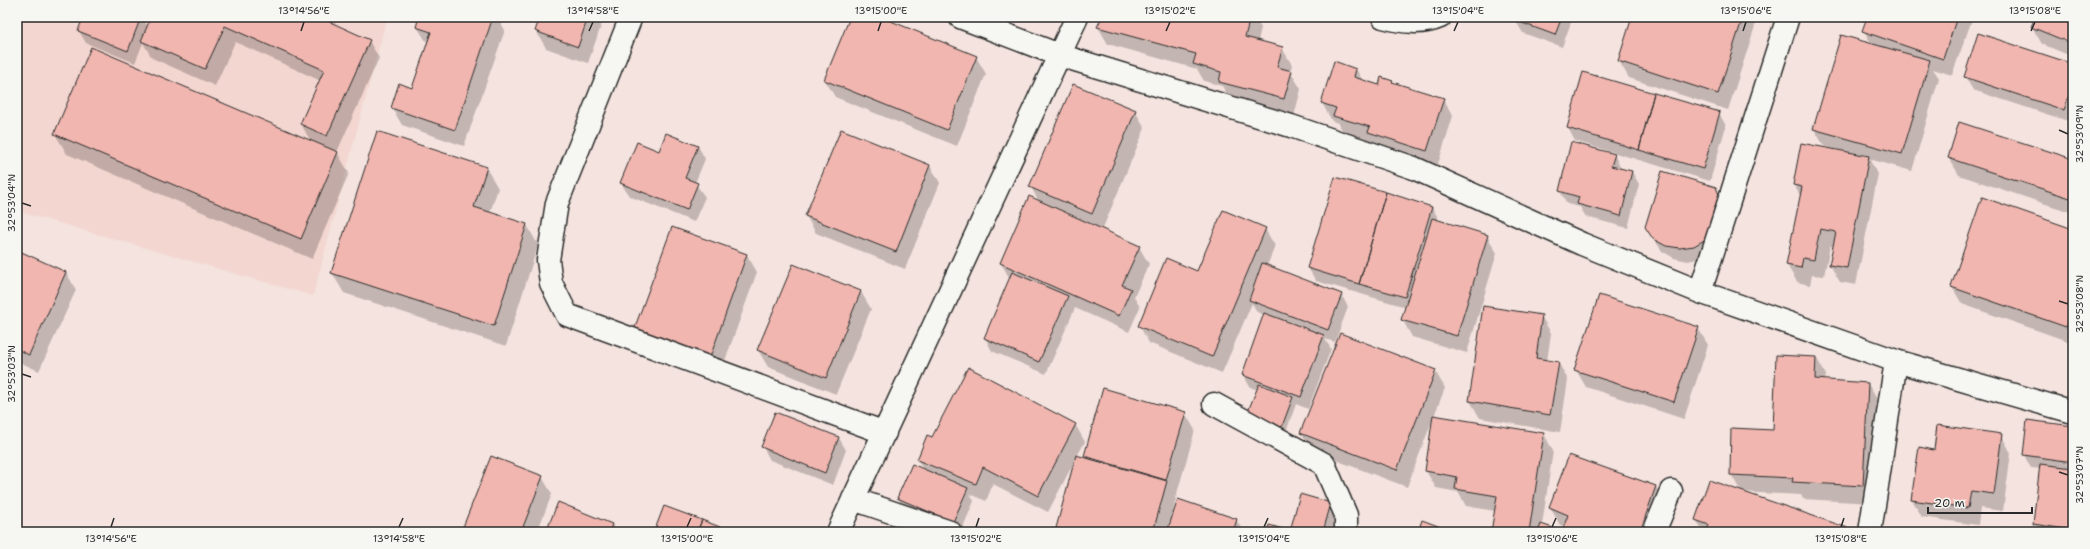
<svg xmlns="http://www.w3.org/2000/svg" width="2090" height="549" viewBox="0 0 2090 549" font-family="'Shantell Sans',sans-serif">
<rect width="100%" height="100%" fill="#f4e3de"/>
<filter id="ink" filterUnits="userSpaceOnUse"><feTurbulence type="fractalNoise" baseFrequency=".025" numOctaves="2"/><feDisplacementMap in="SourceGraphic" scale="8" xChannelSelector="R" yChannelSelector="G"/><feConvolveMatrix kernelMatrix="1 2 1 2 8 2 1 2 1" color-interpolation-filters="sRGB"/></filter>
<g filter="url(#ink)">
<path fill="#f3d6d0" d="M17 17H387L313 296 17 211Z"/>
<path fill="#0003" d="M85 17H142L148 27 152 17H316L369 41 379 58 337 152 349 173 312 259 67 154 55 134 311 142 301 124 321 81 235 42 215 86 152 58 143 43 135 63 86 43 79 31Z
M420 17H497L505 30 464 146 402 125 392 108 412 89 428 44 417 27Z
M541 17H604L588 63 546 48 536 31Z
M851 17H878L976 57 986 74 957 146 835 97 825 80Z
M1103 17H1255L1261 28 1258 41 1282 48 1292 65 1290 71 1301 89 1294 116 1230 99 1222 86 1204 81 1197 69 1108 44 1098 27Z
M1516 17H1573L1562 47 1523 33 1515 20Z
M1633 17H1755L1757 20 1728 110 1629 78 1619 61Z
M1868 17H1973L1952 75 1933 69 1939 78 1912 171 1869 159 1878 174 1856 285 1840 282 1830 265 1834 247 1830 246 1824 276 1812 275 1810 285 1797 282 1787 265 1801 197 1794 185 1833 150V149L1824 146 1814 129 1872 45 1864 31Z
M2036 17H2073V57L2042 44 2032 27Z
M1335 63 1356 69 1363 81 1379 86 1392 82 1393 84 1443 99 1453 116 1437 167 1379 149 1375 143 1344 133 1338 123 1332 121 1322 103Z
M2073 65V117L2071 122 1973 90 1965 77Z
M1584 73 1719 113 1726 126 1710 181 1575 141 1568 128Z
M1135 111 1145 128 1102 230 1139 247 1149 264 1134 297 1140 307 1129 332 1075 308 1046 374 992 351 985 338 1010 279 1001 263 1039 202 1031 187Z
M841 130 930 166 940 183 905 269 816 233 806 216Z
M698 146 705 159 695 183 705 197 694 222 629 196 621 183 659 153Z
M1614 154 1621 169 1632 172 1639 184 1628 228 1586 217 1580 207 1567 204 1560 191Z
M1949 158 2073 160V213L1959 175Z
M486 168 498 188 490 213 527 225 538 245 506 346 344 293 332 273Z
M1715 188 1723 201 1702 258 1688 261 1674 258 1662 251 1646 227Z
M1432 207 1439 220 1487 236 1497 253 1467 353 1412 337 1402 319 1406 307 1316 281 1308 268Z
M673 228 747 255 757 272 718 380 643 352Z
M1265 229 1275 246 1267 266 1341 294 1348 307 1335 342 1325 339 1331 349 1308 409 1296 404 1285 435 1258 390 1250 387 1243 374 1264 315 1257 312 1252 303 1222 373 1149 343 1139 325 1198 272Z
M2073 230V343L1962 304 1952 287Z
M17 251 66 272 76 290 39 371 17 361Z
M793 265 861 292 871 309 836 394 768 367 758 350Z
M1484 307 1541 316 1551 333 1547 361 1558 362 1568 380 1560 432 1480 418 1470 401Z
M1698 328 1708 345 1684 419 1586 387 1576 370Z
M1816 357 1826 375 1825 381 1868 384 1878 401 1872 503 1803 499 1801 495 1741 492 1731 474 1774 431Z
M1435 371 1445 388 1434 416 1544 434 1553 451 1542 525 1561 532H1492L1495 511 1466 506 1458 492 1436 488 1426 471 1432 421 1407 487 1312 451 1302 433Z
M1185 413 1195 430 1176 497 1174 496 1176 499 1173 511 1236 520 1244 532H1059L1057 528 1073 464 1048 512 993 484 986 501 970 494 974 501 961 532H956L906 511 898 498 924 471 918 460 932 438 1075 424 1085 442 1077 456 1087 459 1085 455Z
M2028 421 2073 427V532H2038L2034 524 2041 469 2031 468 2024 455Z
M2001 435 2011 453 2003 511 1980 508 1978 525 1922 517 1912 500 1935 451Z
M839 438 846 450 833 485 770 460 763 447Z
M1569 456 1656 487 1666 504 1656 532H1563L1565 526 1560 525 1550 507Z
M542 477 552 494 537 532H462Z
M1331 504 1341 521 1338 532H1290Z
M1696 520 1847 529 1849 532H1703Z
M612 524 616 532H547Z"/>
<path fill="#f1b6af" stroke="#2b2b2b" d="M83 17H141L128 51 78 31Z
M151 17H319L370 40 327 136 300 124 324 70 225 26 205 69 141 41Z
M419 17H493L455 130 391 108 399 83 412 88 431 32 416 27Z
M540 17H588L578 47 535 31Z
M850 17H881L977 56 947 130 824 80Z
M1102 17H1250L1245 37 1283 47 1277 67 1292 71 1284 99 1219 82 1221 72 1193 64 1196 54 1097 27Z
M1515 17H1562L1555 35 1514 20Z
M1632 17H1743L1718 94 1618 61Z
M1867 17H1957L1943 59 1862 31Z
M2035 17H2073V44L2031 27Z
M1978 33 2073 64V83L2064 110 1964 77Z
M1841 35 1930 60 1902 154 1813 129Z
M91 47 338 152 301 239 54 134Z
M1334 61 1356 69 1354 77 1379 85 1381 77 1393 81 1392 82 1444 98 1427 151 1368 132 1370 127 1333 116 1336 108 1321 103Z
M1583 72 1654 93 1639 150 1567 128Z
M1073 84 1136 110 1092 214 1029 187Z
M1654 93 1720 112 1703 169 1639 150Z
M1959 122 2073 159V199L1948 158Z
M841 129 930 165 896 252 805 216Z
M377 131 487 167 474 207 527 224 494 326 331 273Z
M666 133 698 146 685 178 698 183 687 210 620 183 637 142 659 151Z
M1571 142 1615 154 1611 166 1632 171 1621 216 1577 204 1579 197 1559 191Z
M1801 143 1869 156 1847 268 1829 265 1836 232 1820 229 1814 260 1803 258 1801 268 1786 265 1802 187 1793 185Z
M1662 171 1716 187 1721 200 1706 239 1694 246 1680 248 1666 246 1653 239 1645 227Z
M1335 177 1386 192 1359 284 1307 268Z
M1386 192 1432 207 1405 297 1359 284Z
M1029 196 1140 246 1122 285 1131 289 1119 316 1000 263Z
M1982 197 2073 229V307L2066 327 1951 287Z
M1223 210 1266 228 1212 357 1138 326 1166 258 1197 271Z
M1432 218 1488 235 1457 336 1401 320Z
M672 227 747 254 708 363 632 335Z
M17 250 66 272 29 355 17 349Z
M1262 263 1342 294 1328 330 1249 300Z
M793 264 861 291 826 378 757 350Z
M1012 272 1068 296 1039 362 984 338Z
M1599 295 1699 327 1674 402 1574 370Z
M1483 306 1542 315 1536 358 1559 362 1550 415 1469 401Z
M1264 313 1324 335 1301 397 1242 375Z
M1340 333 1436 370 1397 470 1300 433Z
M1776 355 1816 357 1815 379 1868 383 1863 486 1792 482 1793 478 1730 475 1731 428 1773 430Z
M968 367 1076 424 1038 496 983 467 976 484 917 460 927 435 932 437Z
M1259 384 1293 397 1281 429 1246 416Z
M1103 388 1186 412 1166 480 1084 456Z
M775 412 839 437 825 473 761 447Z
M1433 415 1544 433 1529 532H1491L1497 496 1455 489 1457 477 1425 471Z
M2027 420 2073 426V462L2023 455Z
M1937 425 2002 434 1994 494 1971 491 1968 508 1911 500 1919 447 1934 450Z
M1076 455 1167 481 1153 532H1068L1056 528Z
M1569 455 1656 486 1640 532H1538L1541 524 1562 531 1568 515 1549 507Z
M491 456 543 476 521 532H461Z
M912 464 968 488 953 522 897 498Z
M2040 464 2073 468V530L2033 524Z
M1709 480 1848 528 1846 532H1706L1709 525 1695 520Z
M1300 494 1331 503 1323 532H1267L1269 525 1290 531Z
M1178 499 1237 519 1233 532H1167Z
M558 502 612 524 609 532H546Z
M664 506 702 520 697 532H654Z
M702 520 733 532H697Z
M1422 520 1454 532H1418Z
M2004 528 2036 532H2003Z"/>
<g fill="none" stroke-linecap="round" stroke-linejoin="round">
<defs>
<path id="street" d="M631 17 557 203 548 260 551 283 567 315 885 433
M960 17 1059 55 1291 126 1414 168 1582 244 1700 292 1896 361 2073 412
M1383 17C1402 22 1422 25 1440 17
M1700 292 1788 17
M1214 404 1324 464 1346 515V532
M853 499 950 532
M838 532 1077 17
M1654 532 1671 491
M1870 532 1896 361"/>
</defs>
<use href="#street" stroke="#2b2b2b" stroke-width="25"/>
<use href="#street" stroke="#f6f6f2" stroke-width="22"/>
</g>
</g>
<path fill="none" stroke="#2b2b2b" stroke-width="1.5" d="M301 31 304 22M589 31 593 22M878 31 881 22M1166 31 1170 22M1454 31 1458 22M1743 31 1746 22M2031 31 2035 22M2059 130 2068 134M22 203 31 206M2059 301 2068 304M22 374 31 377M2059 472 2068 475M111 527 114 518M399 527 403 518M687 527 691 518M976 527 979 518M1264 527 1268 518M1552 527 1556 518M1841 527 1844 518"/>
<rect width="2090" height="549" fill="none" stroke="#f6f6f2" stroke-width="44"/>
<path d="M1928 507v6h104v-6" fill="none" stroke="#2b2b2b" stroke-width="2"/>
<text x="1934" y="507" font-size="12" fill="#2b2b2b" stroke="#f6f6f2" stroke-width="3" paint-order="stroke">20 m</text>
<rect x="22" y="22" width="2046" height="505" fill="none" stroke="#2b2b2b" stroke-width="1.5"/>
<g font-size="10" text-anchor="middle" fill="#2b2b2b">
<text x="304" y="14">13°14'56"E</text>
<text x="593" y="14">13°14'58"E</text>
<text x="881" y="14">13°15'00"E</text>
<text x="1170" y="14">13°15'02"E</text>
<text x="1458" y="14">13°15'04"E</text>
<text x="1746" y="14">13°15'06"E</text>
<text x="2035" y="14">13°15'08"E</text>
<text transform="translate(2079 134) rotate(-90)" y="4">32°53'09"N</text>
<text transform="translate(11 203) rotate(-90)" y="4">32°53'04"N</text>
<text transform="translate(2079 304) rotate(-90)" y="4">32°53'08"N</text>
<text transform="translate(11 374) rotate(-90)" y="4">32°53'03"N</text>
<text transform="translate(2079 475) rotate(-90)" y="4">32°53'07"N</text>
<text x="111" y="542">13°14'56"E</text>
<text x="399" y="542">13°14'58"E</text>
<text x="687" y="542">13°15'00"E</text>
<text x="976" y="542">13°15'02"E</text>
<text x="1264" y="542">13°15'04"E</text>
<text x="1552" y="542">13°15'06"E</text>
<text x="1841" y="542">13°15'08"E</text>
</g>
</svg>
